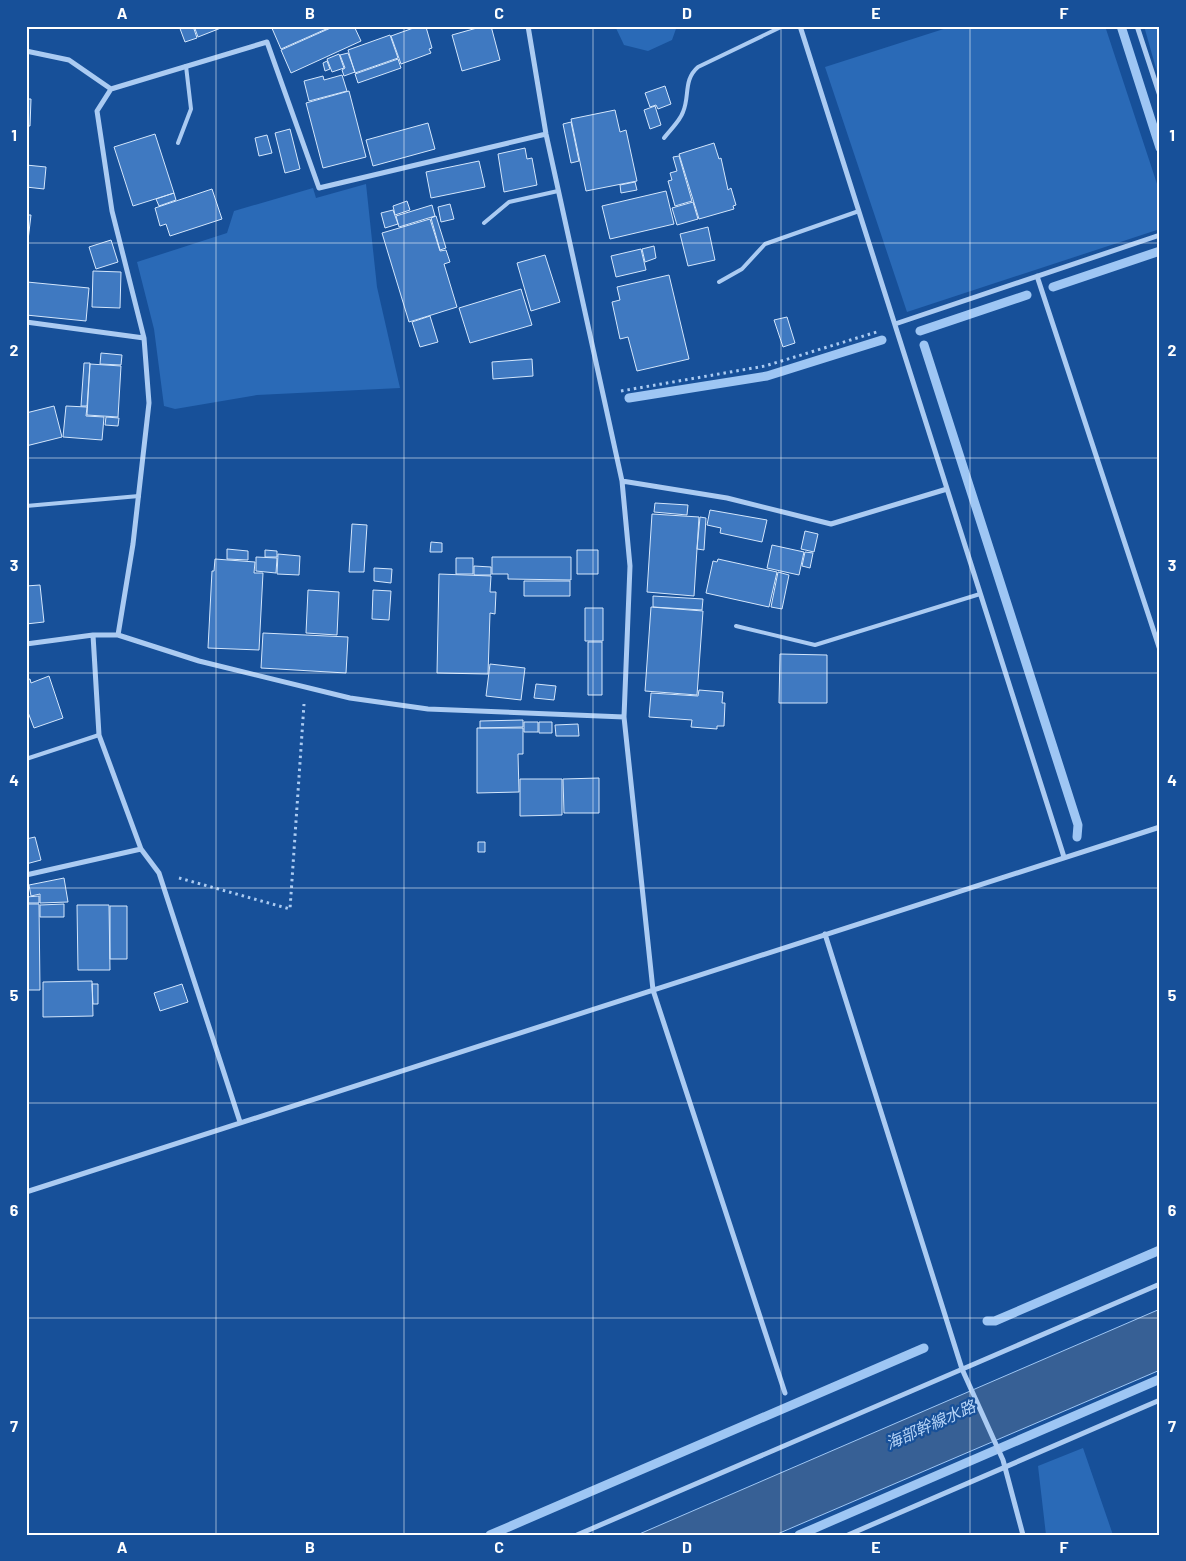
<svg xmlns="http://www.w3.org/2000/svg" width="1186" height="1561" viewBox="0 0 1186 1561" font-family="Barlow,'Noto Sans JP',sans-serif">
<rect width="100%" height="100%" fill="#175099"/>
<path fill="#2a6ab7" d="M615 26H677L672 40 648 51 624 45Z
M953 26H1105L1160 193V229L907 312 825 67Z
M1144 26H1160L1159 79Z
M366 184 377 287 400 388 257 395 175 409 164 406 154 329 137 262 227 233 234 211 313 188 316 198Z
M1083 1448 1113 1535H1046L1038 1466Z"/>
<path fill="#376095" stroke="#9ec6f4" d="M1160 1309V1370L775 1535H637Z"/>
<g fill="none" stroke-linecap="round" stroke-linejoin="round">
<path stroke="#9ec6f4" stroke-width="9" d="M1121 26 1160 148
M1053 287 1160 251
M920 331 1027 295
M924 345 1078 825 1077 837
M629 398 767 376 882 340
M987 1321H995L1160 1250
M490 1535 924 1348
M799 1535 1160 1379"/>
</g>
<path fill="#3f79c1" stroke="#d3e6fc" d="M179 26H193L197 38 185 42Z
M194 26H226L198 37Z
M271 26H333L281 49Z
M335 26H354L361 41 291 73 281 50Z
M419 26 426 27 432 48 429 49 431 53 401 64 391 36Z
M484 26H491L500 60 462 71 452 35Z
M390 35 398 58 355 73 348 50Z
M348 53 355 72 344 76 342 70 345 68 340 55Z
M339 54 344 68 332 72 327 59Z
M398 59 401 68 358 83 355 74Z
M327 61 330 69 325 71 323 63Z
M342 75 347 91 309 101 304 81 323 76 324 80Z
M665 86 671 104 658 109 656 105 650 107 645 93Z
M349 91 366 157 323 168 306 103Z
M26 99H31L30 126H26Z
M655 106 661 125 650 129 644 110Z
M615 110 620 132 626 130 637 181 586 191 571 119Z
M571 122 579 161 571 163 563 124Z
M428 123 435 149 373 166 366 140Z
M290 129 300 169 285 173 275 133Z
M155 134 174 193 133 206 114 147Z
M267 135 272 153 259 156 255 138Z
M714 143 719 159 721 158 728 190 731 188 736 205 733 206 734 209 699 219 679 154Z
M525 148 527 159 532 158 537 185 504 192 498 154Z
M679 156 692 201 675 206 668 181 672 180 670 173 677 171 673 157Z
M479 161 485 187 431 198 426 172Z
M26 165 46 167 44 189 26 187Z
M635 182 637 190 621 193 620 185Z
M212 189 222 219 170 236 166 224 160 226 155 208Z
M666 191 674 224 610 239 602 206Z
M174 193 176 200 159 206 156 199Z
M407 201 410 210 395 215 393 206Z
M693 202 698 219 677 225 672 208Z
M450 204 454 219 441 222 438 207Z
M432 205 435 216 399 227 396 216Z
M393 210 398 224 385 228 381 213Z
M26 215H31L26 257Z
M436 216 446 248 440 250 431 218Z
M430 219 440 251 446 250 450 262 444 264 457 307 409 322 382 233Z
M708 227 715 260 688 266 680 234Z
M111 240 118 262 96 269 89 247Z
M654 246 656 258 645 262 642 249Z
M641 249 646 270 616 277 611 256Z
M545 255 560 302 531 311 517 263Z
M93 271 121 272 120 308 92 307Z
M669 275 689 359 637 371 628 337 620 339 612 302 620 300 617 287Z
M27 282 89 288 86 321 26 315Z
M521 289 532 325 470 343 459 308Z
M430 316 438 342 420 347 412 322Z
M787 317 795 343 783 347 774 320Z
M101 353 122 355 121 365 100 364Z
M532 359 533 376 493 379 492 362Z
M84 363H90L87 406H81Z
M90 364 121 366 118 417 87 415Z
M54 406 62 437 26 446V413Z
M66 406 87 407 86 416 104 417 102 440 63 437Z
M106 417 119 418 118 426 105 425Z
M655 503 688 505 687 515 654 512Z
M710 510 767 520 762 542 720 533 721 528 707 525Z
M652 514 699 517 694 596 647 592Z
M700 517 706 518 704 550 697 549Z
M352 524 367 525 364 572H349Z
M805 531 818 534 814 552 801 549Z
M431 542 442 543V552H430Z
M772 545 804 552 799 575 767 568Z
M227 549 248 551V560L227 559Z
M265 550 277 551V557H265Z
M577 550H598V574H577Z
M805 552 813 553 810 568 802 566Z
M278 554 300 556 299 575 277 574Z
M256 557 277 558 276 573 256 571Z
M492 557H571V580L508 579V574H492Z
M456 558H473V574H456Z
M215 559 255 562 254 573H263L259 650 208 648 212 571H214Z
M718 559 777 572 769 607 706 593 713 561 717 562Z
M474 566 491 567V575H474Z
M374 568 392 569 391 583 374 581Z
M778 572 789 575 782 609 771 607Z
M439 574 491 576 490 592H496L495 614 490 613 488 674 437 673Z
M524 581H570V596H524Z
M40 585 44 622 26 624V586Z
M308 590 339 592 337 635 306 633Z
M373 590 391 591 389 620 372 619Z
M653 596 703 599 702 610 653 607Z
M651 607 703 611 697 695 645 691Z
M585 608H603V641H585Z
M263 633 348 637 346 673 261 668Z
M588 642H602V695H588Z
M780 654 827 655V703H779Z
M490 664 525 668 521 700 486 696Z
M49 676 63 718 34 728 26 707V680L30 679 31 683Z
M536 684 556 686 554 700 534 698Z
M699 690 723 692 722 703H725L724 726H717V729L691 727 692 720 649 717 651 693 698 696Z
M523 720V727L480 728V721Z
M524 722H538V732H524Z
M539 722H552V733H539Z
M578 724 579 736H556L555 725Z
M477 728H523V754H518L519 792 477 793Z
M599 778V813H564L563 779Z
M520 779H562V815L520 816Z
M35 837 41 860 26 864V839Z
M478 842H485V852H478Z
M64 878 68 902 40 903V894L31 896 29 885Z
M39 896V903H26V897Z
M26 904H39L40 990H26Z
M64 904V917H40V905Z
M77 905H109L110 970H78Z
M110 906H127V959H110Z
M92 981 93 1016 43 1017V982Z
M92 984H98V1004H93Z
M182 984 188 1002 160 1011 154 993Z"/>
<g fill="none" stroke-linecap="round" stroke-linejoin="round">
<path stroke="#abcbf2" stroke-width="3" stroke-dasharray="2.5 4" stroke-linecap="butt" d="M621 391 765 366 880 331
M179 878 290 909 304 704"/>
<path stroke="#abcbf2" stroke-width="4" d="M664 138C670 130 680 121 683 112 690 96 683 80 698 67L783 26
M178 143 191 109 186 66
M484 223 509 202 558 191
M719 282 742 269 765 244 859 211
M26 506 139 496
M736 626 815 645 980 594
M26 759 99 735"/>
<path stroke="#abcbf2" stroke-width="5" d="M528 26 546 134 622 481 630 566 624 717 653 990 785 1393
M800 26 1064 857
M1137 26 1160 96
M26 51 69 60 111 89
M1037 276 1160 650
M26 322 144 338
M895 324 1160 235
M622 481 727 498 831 524 947 489
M93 635 99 735 141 849 159 873 240 1122
M118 635 133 544 149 403 144 338 112 211 97 111 111 89 267 42 319 188 546 134
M26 644 93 635H118L199 661 350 698 428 709 624 717
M26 875 141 849
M825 934 962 1369 1003 1460 1023 1535
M26 1192 1160 827
M577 1535 1160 1284
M848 1535 1160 1400"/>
</g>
<path fill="none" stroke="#fff" stroke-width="1" stroke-opacity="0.55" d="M216 26V1535M404 26V1535M593 26V1535M781 26V1535M970 26V1535M26 243H1160M26 458H1160M26 673H1160M26 888H1160M26 1103H1160M26 1318H1160"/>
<g text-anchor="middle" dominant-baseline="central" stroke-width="4.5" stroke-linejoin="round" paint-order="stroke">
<g font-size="16" font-style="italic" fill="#b7d5f8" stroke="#175099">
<text transform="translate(930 1424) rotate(-24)">海部幹線水路</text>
</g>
</g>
<rect width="1186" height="1561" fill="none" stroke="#175099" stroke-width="55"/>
<rect x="28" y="28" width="1130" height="1506" fill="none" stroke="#fff" stroke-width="2"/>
<g font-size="16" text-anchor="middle" font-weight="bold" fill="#fff">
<text x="122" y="19">A</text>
<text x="310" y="19">B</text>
<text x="499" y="19">C</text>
<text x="687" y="19">D</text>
<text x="876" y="19">E</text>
<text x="1064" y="19">F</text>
<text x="14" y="141">1</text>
<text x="1172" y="141">1</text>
<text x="14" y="356">2</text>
<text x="1172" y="356">2</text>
<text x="14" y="571">3</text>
<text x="1172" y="571">3</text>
<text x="14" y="786">4</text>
<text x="1172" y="786">4</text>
<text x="14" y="1001">5</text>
<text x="1172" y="1001">5</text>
<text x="14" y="1216">6</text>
<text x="1172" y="1216">6</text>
<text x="14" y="1432">7</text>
<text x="1172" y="1432">7</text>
<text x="122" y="1553">A</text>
<text x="310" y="1553">B</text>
<text x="499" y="1553">C</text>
<text x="687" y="1553">D</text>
<text x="876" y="1553">E</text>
<text x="1064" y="1553">F</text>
</g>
</svg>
